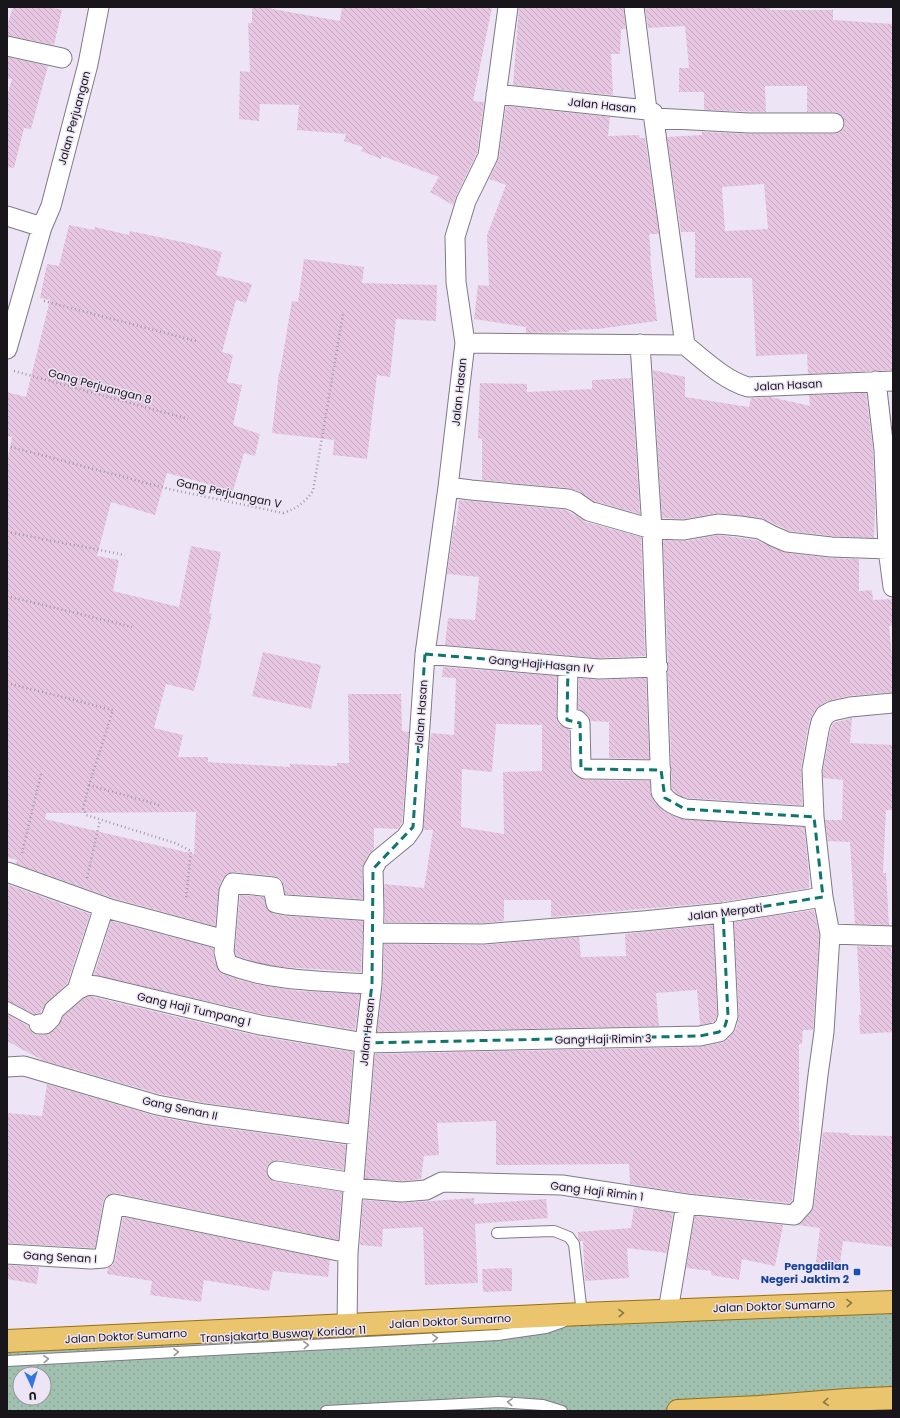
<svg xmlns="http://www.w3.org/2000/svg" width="900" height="1418" viewBox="0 0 900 1418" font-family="Poppins,sans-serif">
<defs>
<pattern id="park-dots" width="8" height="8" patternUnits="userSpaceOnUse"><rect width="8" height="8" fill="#a0c1b0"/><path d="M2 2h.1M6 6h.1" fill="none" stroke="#89a597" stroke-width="1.8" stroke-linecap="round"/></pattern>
<pattern id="building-back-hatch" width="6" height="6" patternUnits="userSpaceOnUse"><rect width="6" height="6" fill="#e7c6e2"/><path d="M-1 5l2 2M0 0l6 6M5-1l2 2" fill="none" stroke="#c6a9c1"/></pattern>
</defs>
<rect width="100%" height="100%" fill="#ede5f5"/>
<path fill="url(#park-dots)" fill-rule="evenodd" d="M893 1302V1399L679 1411H7V1342ZM20 1374H44V1398H20Z"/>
<path fill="url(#building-back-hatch)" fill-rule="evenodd" d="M13 7H49L62 10 54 45 7 35V26Z
M252 7H272V9L340 21 342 7H407L426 10V7H492L473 101 484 102 477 153 456 196 453 205 430 192 439 177 382 156 381 159 361 151 363 147 344 141 346 134 297 130 299 105 260 104 259 121 239 119 240 71 250 72 248 23H252Z
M519 7H623L626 29H621L620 54H611L613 95 513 85Z
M645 7H770V10H833V20L893 24V370L808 374 807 354 756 356 752 278H695V232H681L667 137 702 135V132H705L749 134H834L839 133 843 129 845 123 843 117 839 113 834 112H807V86H765L766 112 704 110V92H679V68H689L685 26 648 28ZM764 184 768 229 725 231 722 187Z
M7 57 48 66 31 129 24 128 14 168 7 167V96L12 79 7 78Z
M506 106 610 117 608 136 639 135 640 138H645L659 234H649L651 256H650L657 321 598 329 569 330V332L526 333V327L474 319 478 285 489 286 487 235 506 185 489 179 499 158Z
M69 225 94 230 95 227 129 235 130 231 187 243 222 252 216 275 252 284 246 303 236 300 222 352 233 355 227 382 242 385 233 425 260 434 255 456 244 453 233 491 167 473 155 515 111 502 97 556 119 560 113 591 179 607 191 546 221 552 209 613 212 614 201 660H202L194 691 166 684 154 728 183 735 178 757H208V762L290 767V764L337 766V763H349L348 694H401L402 731 409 732 402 823 398 829 374 828V849L368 855 362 869 363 899 285 894 284 885 281 879 275 876 234 872 227 874 223 878 219 886 215 926 113 898 16 864 17 860 7 857V461L12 437 7 436V392L26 397 50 300 40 298 47 264 59 266ZM196 812 194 854 45 819 46 813Z
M304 259 364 267 362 283 437 285 436 321 396 319 390 377 377 375 367 459 333 455 334 440 272 433 279 372H280L292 301 298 302Z
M653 370 685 377V397L749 407 751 398 770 397 810 406 809 395 866 393 873 451 875 505 874 538 832 536 790 531 762 518 719 513 683 519 662 518Z
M631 378 640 514 594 501 582 493 569 488 482 480V439L478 438 480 383 527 384V392L592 389V380Z
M459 500 566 510 586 522 641 537 645 656 599 658 445 645 448 618 475 620 479 577 447 574 454 526H456Z
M718 535 756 540 786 553 830 558 859 559V591L872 590 873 600 893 599V625L889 626 893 668V692L848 696 827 701 816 709 811 717 808 727 801 768 802 805 687 798 677 794 672 789 668 672 669 667 668 662 663 540 686 541Z
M263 652 321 665 311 709 252 696Z
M443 667 557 676 556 716 559 724 569 729 570 766 571 771 574 775 585 780 650 781V793L655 803 665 812 681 819 804 827 809 875V888L722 902 551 917V900H504V921L483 923 385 922 384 884 424 888 433 830H423L431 733 454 735 456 678 442 677ZM496 724 542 725V771L503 772 504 834 461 827 462 769 492 772Z
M579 678 599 680 646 678 649 759 609 758V722L591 721 588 715 578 709Z
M852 718 850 743 893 745V810H886L883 873H886L889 925 855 924 850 842 828 841 825 820H842L843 780 823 778V771L830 732 833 723Z
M9 885 90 914 67 984 47 1002 40 1013 34 1014 7 1001V892Z
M240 895 264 897 268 910 274 914 285 916 363 921 361 972 282 967 264 964 236 956 235 951Z
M814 910 819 935 813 1030H803L802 1044H799V1131H800L792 1200 790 1203 687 1193 630 1184 629 1164 496 1165V1121L437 1123 439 1155 424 1156 421 1179 402 1181 365 1178 375 1054 700 1047 721 1043 727 1040 733 1033 736 1029 739 1016 734 922Z
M111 921 213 948V955L219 971 223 974 242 981 260 985 297 991 360 994 355 1030 262 1014 94 975Z
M713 925 717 1015 714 1022 700 1025 697 990 656 993 659 1026 377 1032 383 985 384 944 483 945 579 937 581 957 626 956 625 934Z
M857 946 891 947V952L893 951V1032L860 1034 859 1015H861Z
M89 996 257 1036 353 1052 348 1123 206 1103 160 1094 42 1060 7 1041V1014L28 1026 30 1030 34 1034 39 1035 49 1034 59 1026 63 1016 83 999Z
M47 1084 155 1116 202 1125 346 1145 344 1170 278 1160 273 1161 269 1164 266 1170 267 1175 270 1179 275 1182 342 1192 338 1240 116 1193 110 1194 105 1197 103 1202 95 1248 7 1243V1113L42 1116Z
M823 1132 849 1133V1135L893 1136V1247L843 1241 839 1272 815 1270 820 1228 797 1225 802 1222 811 1212 814 1206Z
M474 1198V1204L546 1199 548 1218 475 1224 478 1283 425 1285 423 1227 383 1229 382 1247 360 1245 363 1200 403 1203Z
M634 1207 673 1213 667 1253 627 1248 629 1278 585 1281 583 1241H580L578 1238V1232L631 1228Z
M695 1216 783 1225 775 1266 742 1259 739 1280 711 1275V1271L686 1268Z
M123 1217 330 1260 328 1277 273 1271 269 1291 204 1280 201 1302 150 1295 152 1281 107 1274 108 1268 113 1265 115 1260Z
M7 1265 39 1267 37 1284 7 1279Z
M512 1268V1291L483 1292 482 1269Z"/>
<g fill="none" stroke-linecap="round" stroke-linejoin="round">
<defs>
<path id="service" d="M7 1007 39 1024
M497 1233 554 1231 569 1237 574 1244 582 1314 581 1315
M7 1361 498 1335 546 1328 563 1322
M326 1411 499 1402 543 1405 562 1411"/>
<path id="minor" d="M634 7 647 110
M7 46 62 58
M496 94 647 110 653 113 685 345C704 360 724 380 748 387L893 381
M655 118 749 123H834
M7 216 42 227 7 349
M42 227 51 206 88 64 99 7
M465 343 685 345
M640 344 652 529 661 792C667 803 675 805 685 809L814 817
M876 381 884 450 888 549 893 587
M448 487 471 490 568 499 576 502 589 511 652 529 684 530 718 524 740 526 760 529 773 536 787 542 831 547 888 549
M425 654 599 669 658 667
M568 666 567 716 569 718 577 720 580 723 581 766 585 769 661 770
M7 872 110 909 225 940 224 952 227 964C273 982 323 981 372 984
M373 933 483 934 643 921 723 913 823 897
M830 934 893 936
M225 940 229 891 233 883 273 887 276 903 286 905 374 911
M77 990 104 907
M39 1024H45L51 1018 54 1010 77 990 87 985 97 986 260 1025 365 1043 700 1036 719 1032 725 1026 728 1016 723 913
M7 1067 24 1066 157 1105 204 1114 357 1135
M277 1171 354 1183
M353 1188 402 1192 426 1190 442 1182 562 1185 686 1204 668 1311
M686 1204 794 1215 803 1205 818 1075 824 1032 830 934 823 897 814 817 812 770 819 730 821 722 825 715 832 711 850 707 893 703
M7 1254 91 1259 104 1258 114 1204 348 1253
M347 1326 348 1253 365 1043 372 984 374 911 373 869 378 860 406 837 413 827 425 654 448 487 465 343 456 282 455 237 466 201 488 156 508 7"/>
<path id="primary" d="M7 1341 582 1314 893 1302
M678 1411 759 1407 847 1400 893 1398"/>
</defs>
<use href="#service" stroke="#807987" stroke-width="12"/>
<use href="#minor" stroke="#807987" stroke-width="21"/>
<use href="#primary" stroke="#986e11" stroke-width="24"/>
<path stroke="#a09aa6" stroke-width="2.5" stroke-dasharray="1 3" stroke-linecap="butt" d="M44 301 196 341
M14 371 188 419
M7 446 169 489 283 513C298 508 304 503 313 491L343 314
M7 532 125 555
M7 596 132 627
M7 683 113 710 89 785 159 805
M89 785 83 809 86 815 175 843 191 851 186 899
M22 853 41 774
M87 878 100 820"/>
<use href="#service" stroke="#fff" stroke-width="10"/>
<use href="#minor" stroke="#fff" stroke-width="19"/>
<use href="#primary" stroke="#eac56d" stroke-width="22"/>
</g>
<defs><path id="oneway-chevron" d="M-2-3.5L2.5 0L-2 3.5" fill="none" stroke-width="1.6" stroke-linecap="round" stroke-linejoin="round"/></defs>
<g stroke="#8c7648">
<use href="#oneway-chevron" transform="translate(849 1303) rotate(-2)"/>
<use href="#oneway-chevron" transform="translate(621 1313) rotate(-2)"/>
<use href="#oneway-chevron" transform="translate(826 1402) rotate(175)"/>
</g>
<g stroke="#989698">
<use href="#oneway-chevron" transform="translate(435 1338) rotate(-3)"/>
<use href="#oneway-chevron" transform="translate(306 1345) rotate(-3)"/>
<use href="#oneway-chevron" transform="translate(176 1352) rotate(-3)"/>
<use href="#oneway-chevron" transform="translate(46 1359) rotate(-3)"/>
<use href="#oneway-chevron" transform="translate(510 1402) rotate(-176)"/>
</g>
<path fill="none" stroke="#0f766e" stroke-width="3" stroke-dasharray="8 5" stroke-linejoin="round" d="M425 654 568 666 567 720 580 723 581 769 661 770 665 798 685 809 814 817 823 897 723 913 728 1016 725 1026 719 1032 700 1036 365 1043 372 984 373 869 413 827Z"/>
<rect fill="#1a4fb4" stroke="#ede5f5" stroke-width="1.5" x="853" y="1268" width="8" height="8" rx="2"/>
<g text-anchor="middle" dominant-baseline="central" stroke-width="3" stroke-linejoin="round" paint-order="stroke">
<g font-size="11" fill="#19161b" stroke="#ede5f5">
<text transform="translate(602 105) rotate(6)">Jalan Hasan</text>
<text transform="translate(74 118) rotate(-75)">Jalan Perjuangan</text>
<text transform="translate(788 385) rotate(-3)">Jalan Hasan</text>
<text transform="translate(100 386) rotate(15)">Gang Perjuangan 8</text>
<text transform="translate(459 392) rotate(-84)">Jalan Hasan</text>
<text transform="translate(229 493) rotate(12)">Gang Perjuangan V</text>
<text transform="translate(541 664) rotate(5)">Gang Haji Hasan IV</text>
<text transform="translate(421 714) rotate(-86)">Jalan Hasan</text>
<text transform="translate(725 912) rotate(-7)">Jalan Merpati</text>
<text transform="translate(194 1009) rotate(13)">Gang Haji Tumpang I</text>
<text transform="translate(367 1032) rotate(-84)">Jalan Hasan</text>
<text transform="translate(603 1039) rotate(-1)">Gang Haji Rimin 3</text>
<text transform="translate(180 1108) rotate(12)">Gang Senan II</text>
<text transform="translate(597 1191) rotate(7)">Gang Haji Rimin 1</text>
<text transform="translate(60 1257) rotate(3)">Gang Senan I</text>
<text transform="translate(774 1306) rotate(-2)">Jalan Doktor Sumarno</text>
<text transform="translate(450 1321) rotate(-3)">Jalan Doktor Sumarno</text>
<text transform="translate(283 1334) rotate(-3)">Transjakarta Busway Koridor 11</text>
<text transform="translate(126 1336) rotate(-3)">Jalan Doktor Sumarno</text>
</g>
<g font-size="11" font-weight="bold" fill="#164399" stroke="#ede5f5" text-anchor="end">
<text x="849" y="1266">Pengadilan<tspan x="849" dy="13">Negeri Jaktim 2</tspan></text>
</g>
</g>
<rect width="900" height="1418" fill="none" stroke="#19161b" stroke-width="16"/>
<g transform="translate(32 1386) rotate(176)"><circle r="19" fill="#ede5f5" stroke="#98929e"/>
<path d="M0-3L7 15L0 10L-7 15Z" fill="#3276e3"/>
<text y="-6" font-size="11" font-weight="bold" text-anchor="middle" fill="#19161b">U</text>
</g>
</svg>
